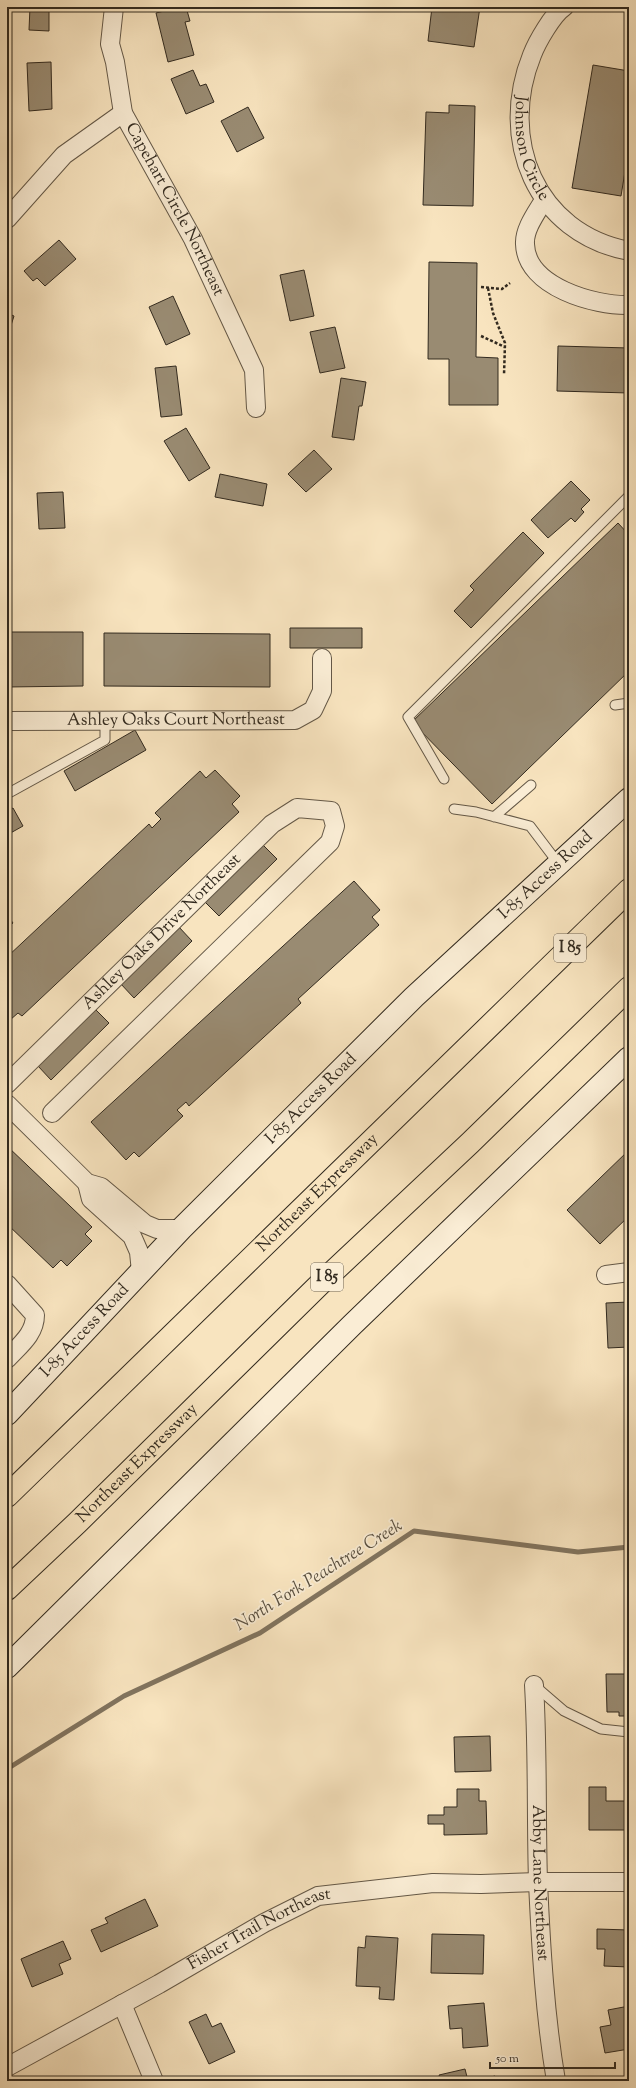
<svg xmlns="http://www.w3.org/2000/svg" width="636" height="2088" viewBox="0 0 636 2088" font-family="'Sorts Mill Goudy',serif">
<rect width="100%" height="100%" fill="#f8e4bf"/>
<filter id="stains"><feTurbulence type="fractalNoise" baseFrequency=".005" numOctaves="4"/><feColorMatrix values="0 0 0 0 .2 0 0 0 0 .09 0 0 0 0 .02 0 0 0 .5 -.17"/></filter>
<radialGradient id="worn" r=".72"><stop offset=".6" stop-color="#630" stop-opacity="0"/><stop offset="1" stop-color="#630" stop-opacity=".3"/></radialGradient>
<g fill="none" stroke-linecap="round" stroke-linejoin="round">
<path stroke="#81745f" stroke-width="5" d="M7 1769 124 1696 260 1633 414 1531 578 1552 629 1547"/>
</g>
<path fill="#998b72" stroke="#322a1f" d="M30 7H49V31L29 30Z
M180 7H186L190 21 185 22 194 55 168 62 156 13Z
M432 7H480L474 47 428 41Z
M51 62 52 109 29 111 27 63Z
M593 65 629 71V147L621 196 572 188Z
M193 70 200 86 206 84 214 102 186 114 171 79Z
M449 105 475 106 473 206 423 205 426 112 449 113Z
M248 107 264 138 237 152 221 121Z
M59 240 76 259 45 286 37 278 33 281 24 271Z
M429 262 477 263 476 357 498 358V405H449V359H428Z
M304 270 314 316 290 321 280 275Z
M173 296 190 334 166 345 149 307Z
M7 313 14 316 7 338Z
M335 327 345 368 320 373 310 332Z
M558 346 629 348V393L557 391Z
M176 366 182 415 161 417 155 368Z
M7 377 11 411H7Z
M341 378 366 382 362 406H359L354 440 332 437Z
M186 428 210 468 189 481 164 441Z
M314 450 332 469 306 492 288 474Z
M220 474 267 484 263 506 215 497Z
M571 481 590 500 581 509 584 512 575 522 571 518 548 538 531 520Z
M63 492 65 528 39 529 37 493Z
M618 523 629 535V671L492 804 412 722Z
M523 532 544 553 471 628 454 611 474 590 470 586Z
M290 628H362V648H290Z
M7 632H83V686L7 687Z
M104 633 270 634V687L104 686Z
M135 730 146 750 75 791 64 771Z
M215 770 240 796 232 804 239 812 22 1016 18 1013 10 1020 7 1017V957L149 824 152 828 161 819 155 813 200 771 206 778Z
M13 808 23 826 7 835V811Z
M262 844 277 859 219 916 204 901Z
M354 881 380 910 372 917 379 925 298 999 301 1003 189 1106 186 1102 177 1110 183 1116 139 1157 134 1152 126 1160 91 1122Z
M7 915 13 923 7 928Z
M178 926 192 941 134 998 120 983Z
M95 1009 109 1023 51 1080 38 1066Z
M7 1146 92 1227 85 1234 92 1241 67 1266 61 1260 53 1268 7 1224Z
M629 1150V1216L600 1244 567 1210Z
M629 1302V1347L608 1348 606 1303Z
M606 1674H629V1716H619V1712H607Z
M490 1736 491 1771 455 1772 454 1737Z
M589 1787H606V1801H629V1830H589Z
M457 1789H479V1801H486L487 1834 444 1835V1824H428V1815H444V1807H457Z
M145 1899 158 1926 101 1952 91 1930 108 1923 105 1918Z
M597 1929 629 1930V1967L604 1966 605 1949H597Z
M432 1934 484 1935 483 1974 431 1973Z
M366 1936 398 1938 394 2000 379 1999 380 1987 356 1986 358 1947 365 1948Z
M63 1941 71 1959 59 1964 63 1974 32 1987 21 1959Z
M484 2003 488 2046 463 2048 462 2028 450 2029 448 2006Z
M629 2006V2049L605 2053 600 2027 611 2025 608 2010Z
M206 2014 212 2027 221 2023 235 2052 209 2064 189 2022Z
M465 2069 468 2081H441L439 2075Z
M495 2076 496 2081H474Z"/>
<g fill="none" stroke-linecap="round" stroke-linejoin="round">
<defs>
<path id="service" d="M615 705 629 703
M444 779 408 717 629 496
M7 794 105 740V721
M454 809 476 812 530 826 558 863
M494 817 531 785
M535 1686 564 1711 601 1729 629 1732"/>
<g id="minor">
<path id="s1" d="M114 7 110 44 115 62 123 113 193 239 254 370 256 408"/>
<path id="s2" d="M564 7C553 14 537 42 532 55 498 139 535 233 629 251"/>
<path d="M544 200C537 212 524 229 525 244 526 287 595 306 629 305"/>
<path d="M7 219 64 155 123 113"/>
<path id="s3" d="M7 721 295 720 313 710 322 691V658"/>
<path id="s4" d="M7 1084 272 824 297 808 331 811 335 826 330 842 52 1113"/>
<path d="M7 1104 87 1183 101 1187 145 1224 157 1229H181"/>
<path d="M87 1183 91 1199 132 1236 139 1252 141 1272"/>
<path d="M606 1275 629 1272"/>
<path d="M7 1284 35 1315C35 1334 20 1345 7 1359"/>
<path id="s5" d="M534 1685C538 1751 536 1816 538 1882 541 1948 545 2016 556 2081"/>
<path d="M122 2004 154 2081"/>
<path id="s6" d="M7 2067 159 1984 264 1923 318 1896 433 1883 481 1884 538 1882H629"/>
</g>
<g id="secondary">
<path id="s7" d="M7 1414 181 1229 414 997 629 799"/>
<path d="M7 1667 352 1325 629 1058"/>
</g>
<g id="motorway">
<path id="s8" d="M7 1496 629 890"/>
<path id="s9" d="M7 1589 77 1523 321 1283 470 1143 629 988"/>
</g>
</defs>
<use href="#service" stroke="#645847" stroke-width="11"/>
<use href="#minor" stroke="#645847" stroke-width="20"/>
<use href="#secondary" stroke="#322a1f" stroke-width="24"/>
<use href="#motorway" stroke="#322a1f" stroke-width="24"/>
<path stroke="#322a1f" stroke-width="2.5" stroke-dasharray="3 2" stroke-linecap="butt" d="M481 287 502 289 510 283
M488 288 493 313 505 343 504 375
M481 336 505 347"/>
<use href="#service" stroke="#faedd5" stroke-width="9"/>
<use href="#minor" stroke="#faedd5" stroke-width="18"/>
<use href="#secondary" stroke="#faedd5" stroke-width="22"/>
<use href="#motorway" stroke="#f8e4bf" stroke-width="22"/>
</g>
<g text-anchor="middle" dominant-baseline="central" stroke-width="3.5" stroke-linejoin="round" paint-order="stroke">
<g fill="#faedd5" stroke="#6e6456" stroke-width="1">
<rect x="554" y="934" width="32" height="28" rx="3"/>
<rect x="311" y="1263" width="32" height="28" rx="3"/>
</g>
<g font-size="16" font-weight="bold" fill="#322a1f">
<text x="570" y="948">I 85</text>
<text x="327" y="1277">I 85</text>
</g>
<g font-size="17" fill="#322a1f" stroke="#faedd5">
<text stroke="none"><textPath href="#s2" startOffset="155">Johnson Circle</textPath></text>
<text stroke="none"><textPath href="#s1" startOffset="217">Capehart Circle Northeast</textPath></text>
<text stroke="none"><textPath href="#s3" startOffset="169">Ashley Oaks Court Northeast</textPath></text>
<text stroke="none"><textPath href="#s7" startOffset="762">I-85 Access Road</textPath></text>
<text stroke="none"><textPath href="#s4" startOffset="217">Ashley Oaks Drive Northeast</textPath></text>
<text stroke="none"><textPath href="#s7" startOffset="438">I-85 Access Road</textPath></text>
<text stroke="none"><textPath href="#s8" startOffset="434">Northeast Expressway</textPath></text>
<text stroke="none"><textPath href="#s7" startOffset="114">I-85 Access Road</textPath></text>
<text stroke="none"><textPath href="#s9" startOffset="181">Northeast Expressway</textPath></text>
<text stroke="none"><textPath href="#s5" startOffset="198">Abby Lane Northeast</textPath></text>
<text stroke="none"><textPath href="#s6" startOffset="288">Fisher Trail Northeast</textPath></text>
</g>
<g font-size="18" font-style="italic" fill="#594f3f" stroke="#faedd5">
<text transform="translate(319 1576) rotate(-32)">North Fork Peachtree Creek</text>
</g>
</g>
<rect width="636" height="2088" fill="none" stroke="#f8e4bf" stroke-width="24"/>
<rect x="8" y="8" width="620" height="2072" fill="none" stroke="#322a1f" stroke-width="2"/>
<rect x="12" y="12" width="612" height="2064" fill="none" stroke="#322a1f"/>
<path d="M490 2062v6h125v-6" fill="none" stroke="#322a1f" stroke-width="2"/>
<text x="496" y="2062" font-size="12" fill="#322a1f" stroke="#faedd5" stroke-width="3" paint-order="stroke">50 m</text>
<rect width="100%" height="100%" filter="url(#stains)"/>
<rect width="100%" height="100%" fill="url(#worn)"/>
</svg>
